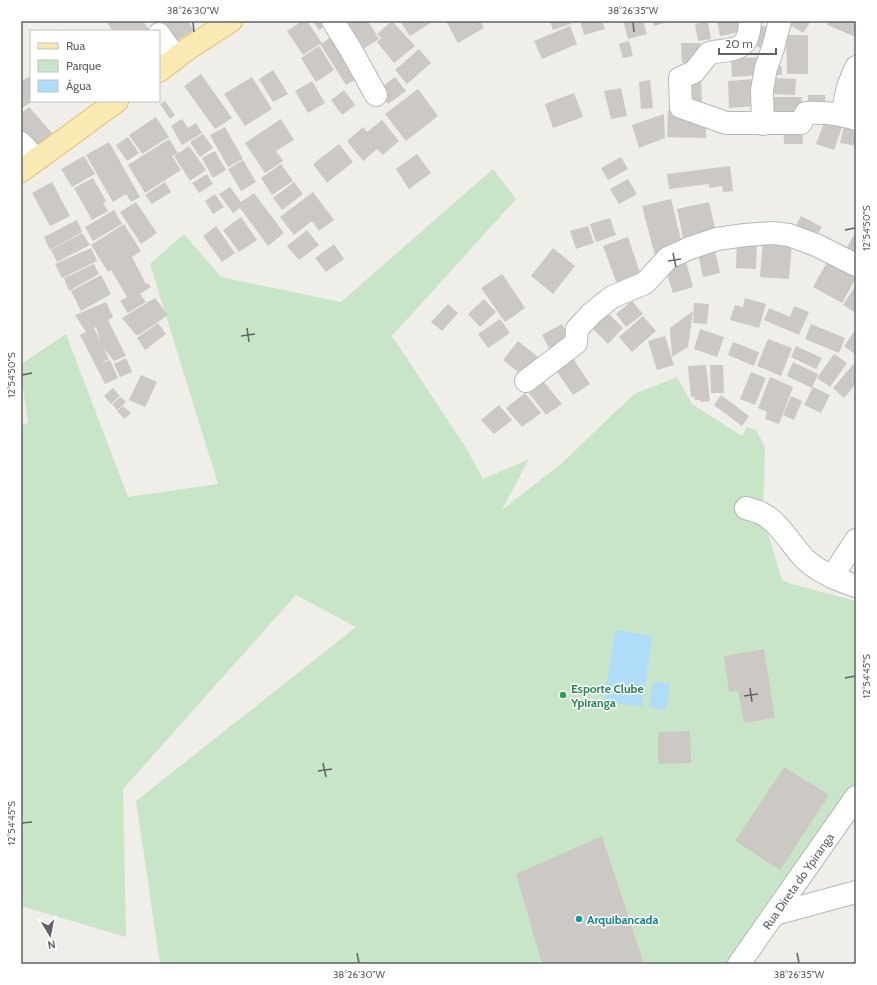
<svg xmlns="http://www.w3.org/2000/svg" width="877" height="985" viewBox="0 0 877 985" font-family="Cabin,sans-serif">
<rect width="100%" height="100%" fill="#f0eee8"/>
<path fill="#c9e5c7" d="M493 169 516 199 392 336 465 446 483 479 529 459 502 510 562 463 634 394 677 377 692 404 742 436 747 427 756 430 765 447 763 517 782 580 792 584 856 601V788L734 964H160L136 801 356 627 296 595 123 789 126 937 21 906V425L28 423 21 375V364L66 334 128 497 218 484 150 264 184 234 221 277 341 302Z"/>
<path fill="#afddf9" d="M615 630 652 636 642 707 604 701Z
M653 681 670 684 666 710 649 707Z"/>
<path fill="#ccc9c4" d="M106 21H143L150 31H113Z
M164 21H188L194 30 177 41 164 22Z
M302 21H307L322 43 336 34 362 76 346 85 320 44 303 55 287 31Z
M313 21H327L329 24 319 30Z
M338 21H368L379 39 358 52Z
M392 21 415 46 394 63 377 42 381 38 377 34Z
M400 21H434L410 36Z
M446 21H480L484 28 458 43Z
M550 21H570L571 24 553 30Z
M580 21H602L605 29 584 35Z
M623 21H643L647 34 628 39Z
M653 21H671L654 26Z
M717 21H746L747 31 720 36Z
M784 21H811L803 33Z
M828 21H856V37L827 25Z
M708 22 711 39 698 41 695 24Z
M752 24 773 28 769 49 757 47 758 41 749 39Z
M570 26 577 44 542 59 534 41Z
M786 35H808V74H787Z
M629 41 633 56 623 58 619 44Z
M681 43H700V63H682Z
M319 46 334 70 316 82 301 58Z
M419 49 431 63 407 84 395 70Z
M759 57 761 75 732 77 731 59Z
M775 65 782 66V75H774Z
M273 70 288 94 273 102 259 79Z
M201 74 232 118 215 129 184 86Z
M31 75V101H33L21 109V82Z
M252 77 272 109 245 126 224 94Z
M395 77 406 91 388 104 378 90Z
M701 78 702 102 685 104 683 79Z
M773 78 796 79 795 95 772 94Z
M755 79 756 106 729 108 728 81Z
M650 80 653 108 641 109 639 82Z
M312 81 325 103 308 113 295 91Z
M621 88 627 116 611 119 604 91Z
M418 89 438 116 406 141 385 114Z
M344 90 355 105 342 115 331 100Z
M574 93 583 117 553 128 545 104Z
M808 95H825V109H808Z
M769 97H802L801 115 769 114Z
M165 101 175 115 170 119 160 104Z
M29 107 52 133 31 151 21 140V113Z
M668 110H680V119H706V138L667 137Z
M664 114 665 138 639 148 632 125Z
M827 115 844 121 834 150 816 144Z
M156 117 169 137 142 154 129 135Z
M182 119 188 128 196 123 202 133 182 145 171 126Z
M281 119 294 140 276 151 283 161 265 173 245 143Z
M382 120 399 141 383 155 377 149 363 161 347 141 363 127 367 132Z
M845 121 856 123V146L840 143Z
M225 127 243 159 228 167 210 135Z
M802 128 803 144H784L783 129Z
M203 134 213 148 200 157 190 142Z
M128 137 139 153 127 161 116 145Z
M169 139 178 153 172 156 181 170 145 193 128 165Z
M109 142 140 197 131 202 126 194 113 202 86 155Z
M339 144 353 162 327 183 313 164Z
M189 146 206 170 190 181 174 156Z
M215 151 226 170 213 178 202 158Z
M417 154 431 173 409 189 396 169Z
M84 156 95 174 72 187 61 169Z
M621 157 628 169 608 180 601 168Z
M243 160 256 182 241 191 228 169Z
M281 164 293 181 272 195 261 178Z
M730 166 733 191 723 192 722 186 709 188V184L669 189 667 174Z
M207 174 213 184 199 193 192 183Z
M93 178 106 201 103 203 108 211 92 220 74 188Z
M628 179 637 194 619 204 610 189Z
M52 182 70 216 50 226 32 193Z
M165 182 171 192 152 204 145 195Z
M294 182 303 194 282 210 273 198Z
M230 187 241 202 254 193 284 233 268 246 240 208 233 213 219 194Z
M313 192 334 220 319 231 312 221 294 235 280 217Z
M215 194 224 207 213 214 205 201Z
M671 199 683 248 655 256 642 206Z
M136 202 157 233 141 244 120 212Z
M709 202 717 236 684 243 677 209Z
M114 210 122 224 93 241 85 227Z
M801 216 822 227 814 240 794 229Z
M241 217 257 240 239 252 223 230Z
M610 218 616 235 596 242 590 224Z
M77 220 82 232 50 250 44 237Z
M124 224 141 251 132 257 146 284 140 288 148 283 151 287 140 294 146 302 128 313 120 301 127 297 111 270 108 272 91 245Z
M216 226 235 253 222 262 203 236Z
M588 226 594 243 576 249 570 231Z
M307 230 319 245 299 260 287 246Z
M856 231V259L844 253Z
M82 233 90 245 57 262 51 250Z
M628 237 643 282 619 290 603 246Z
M763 240 792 243 789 279 760 277Z
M737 241H757L756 269 736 268Z
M334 244 344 259 326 272 315 258Z
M714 245 720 273 703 277 697 249Z
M91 248 97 261 62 278 55 264Z
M553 248 575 266 553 294 531 276Z
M830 257 856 271V278L842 303 813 287Z
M685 258 693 287 673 293 664 265Z
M94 264 99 274 69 291 64 278Z
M502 274 525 308 505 322 481 288Z
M101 275 111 294 81 311 71 291Z
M856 285V313L843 305Z
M155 298 168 315 139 335H136L122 318Z
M745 298 766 304 759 328 730 320 735 305 743 307Z
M484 299 496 312 480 327 468 314Z
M632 301 643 314 626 327 616 314Z
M106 302 113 317 108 320 126 356 114 361 102 346 96 327 90 330 94 328 109 359 100 364 110 360 118 378 105 384 80 335 86 332 75 315Z
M694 303 709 304 707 324 693 323Z
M448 304 458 313 442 331 431 322Z
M794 306 809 312 799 335 764 320 769 308 790 317Z
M602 307 623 328 608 344 587 323Z
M693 311 688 347 672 357 670 328Z
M643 316 656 331 632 352 619 337Z
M500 319 510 333 488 348 478 334Z
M158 323 166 334 145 350 137 338Z
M562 324 571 340 551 352 542 335Z
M811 324 845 338 839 353 805 339Z
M700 329 724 337 717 357 694 349Z
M856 329V355L844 346Z
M665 336 674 365 657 370 648 341Z
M768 339 792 348 781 376 757 366Z
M518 341 538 357 522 375 503 360Z
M733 342 759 352 754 366 728 355Z
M796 346 822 358 816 369 791 357Z
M834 354 847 363 830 387 817 378Z
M572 357 590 384 573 395 555 369Z
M126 358 132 372 120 377 114 364Z
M856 361V384L844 398 833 388Z
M793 362 818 374 812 388 787 376Z
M706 365 710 401 701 402 700 400H695L694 396 691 397 688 366Z
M710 365H723L724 393H711Z
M751 372 766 378 755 405 740 399Z
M141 375 157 382 145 407 129 400Z
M770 377 793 387 779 424 765 419 767 412 758 408Z
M543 381 562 404 546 415 528 392Z
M813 387 830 395 821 413 804 405Z
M113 388 120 396 111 404 104 396Z
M525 393 541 413 522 427 506 408Z
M721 395 749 416 742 426 714 405Z
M791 396 802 401 794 420 783 415Z
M121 397 126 402 117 410 112 404Z
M499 405 512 420 494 434 481 420Z
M123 406 131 413 124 419 117 411Z
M764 649 775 718 744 723 738 691 729 692 724 656Z
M690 731 691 763 658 764V732Z
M784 767 829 795 780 870 735 841Z
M602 836 644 964H542L516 874Z"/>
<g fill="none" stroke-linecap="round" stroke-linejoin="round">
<defs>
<path id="minor" d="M333 21 351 50 376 95
M750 21C749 53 734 48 709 53L694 72 680 78 681 107 726 123H801L806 113C823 112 839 113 856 119
M159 34 176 58
M842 114 848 87 856 67
M763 124 762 90 766 68 773 48 780 21
M21 143 36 159
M526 381 576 343 577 329 592 313 612 297 645 283 668 258 690 248 717 239 745 235 773 233 789 235 816 245 856 265
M746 508C751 510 757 511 761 513 781 523 791 546 806 560 820 573 838 580 856 586
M832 577 856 540
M775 914 856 892
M739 964 856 797"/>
<path id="major" d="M159 71 189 48 231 21
M21 171 117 101"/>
</defs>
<use href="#minor" stroke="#b5b8bb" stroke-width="24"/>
<use href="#major" stroke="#e7bc6a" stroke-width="24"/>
<use href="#minor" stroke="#fff" stroke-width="22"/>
<use href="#major" stroke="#f9eab4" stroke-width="22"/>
</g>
<path fill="none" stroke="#5f6367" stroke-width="1.5" d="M193 22 194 32M633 22 634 32M845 230 855 228M673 253 676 267M668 261 681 259M247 328 249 342M241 336 255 334M22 375 32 373M845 678 855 676M750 688 752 702M744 696 758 694M323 763 326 777M318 771 332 769M22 823 32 822M357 953 359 963M797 953 799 963"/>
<circle fill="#2e9e5b" stroke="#fff" stroke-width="1.5" cx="563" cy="695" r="4"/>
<circle fill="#0f9aa8" stroke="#fff" stroke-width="1.5" cx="579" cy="919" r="4"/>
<g text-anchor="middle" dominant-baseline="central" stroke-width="3" stroke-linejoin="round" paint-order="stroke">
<g font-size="12" font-weight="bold" fill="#27864d" stroke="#fff" text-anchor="start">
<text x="571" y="688">Esporte Clube<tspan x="571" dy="14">Ypiranga</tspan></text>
</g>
<g font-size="12" fill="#5f6367" stroke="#fff">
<text transform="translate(798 881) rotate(-55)">Rua Direta do Ypiranga</text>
</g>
<g font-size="12" font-weight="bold" fill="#0d838f" stroke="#fff" text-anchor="start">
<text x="587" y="919">Arquibancada</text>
</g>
</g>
<rect width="877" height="985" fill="none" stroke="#ffffff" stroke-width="44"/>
<rect x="30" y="30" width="130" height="72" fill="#ffffff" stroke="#bfc1c2"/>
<rect x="38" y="43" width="20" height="6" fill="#f9eab4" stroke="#bfc1c2"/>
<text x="66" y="50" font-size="12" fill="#5f6367">Rua</text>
<rect x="38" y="60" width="20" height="12" fill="#c9e5c7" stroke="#bfc1c2"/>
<text x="66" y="70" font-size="12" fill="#5f6367">Parque</text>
<rect x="38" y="80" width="20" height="12" fill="#afddf9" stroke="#bfc1c2"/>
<text x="66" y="90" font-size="12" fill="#5f6367">Água</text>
<g transform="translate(50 935) rotate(170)" stroke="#ffffff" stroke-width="3" paint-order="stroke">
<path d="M0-3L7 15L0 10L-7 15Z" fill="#5f6367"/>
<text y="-6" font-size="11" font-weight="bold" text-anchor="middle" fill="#5f6367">N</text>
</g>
<path d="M719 48v6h57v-6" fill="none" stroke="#5f6367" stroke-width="2"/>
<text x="725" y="48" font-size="12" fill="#5f6367" stroke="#ffffff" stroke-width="3" paint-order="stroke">20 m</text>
<rect x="22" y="22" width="833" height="941" fill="none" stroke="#5f6367" stroke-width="1.5"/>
<g font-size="10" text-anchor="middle" fill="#5f6367">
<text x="193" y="14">38°26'30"W</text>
<text x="633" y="14">38°26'35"W</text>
<text transform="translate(866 228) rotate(-90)" y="4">12°54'50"S</text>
<text transform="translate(11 375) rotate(-90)" y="4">12°54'50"S</text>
<text transform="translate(866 676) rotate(-90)" y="4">12°54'45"S</text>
<text transform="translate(11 823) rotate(-90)" y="4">12°54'45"S</text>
<text x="359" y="978">38°26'30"W</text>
<text x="799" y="978">38°26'35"W</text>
</g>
</svg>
